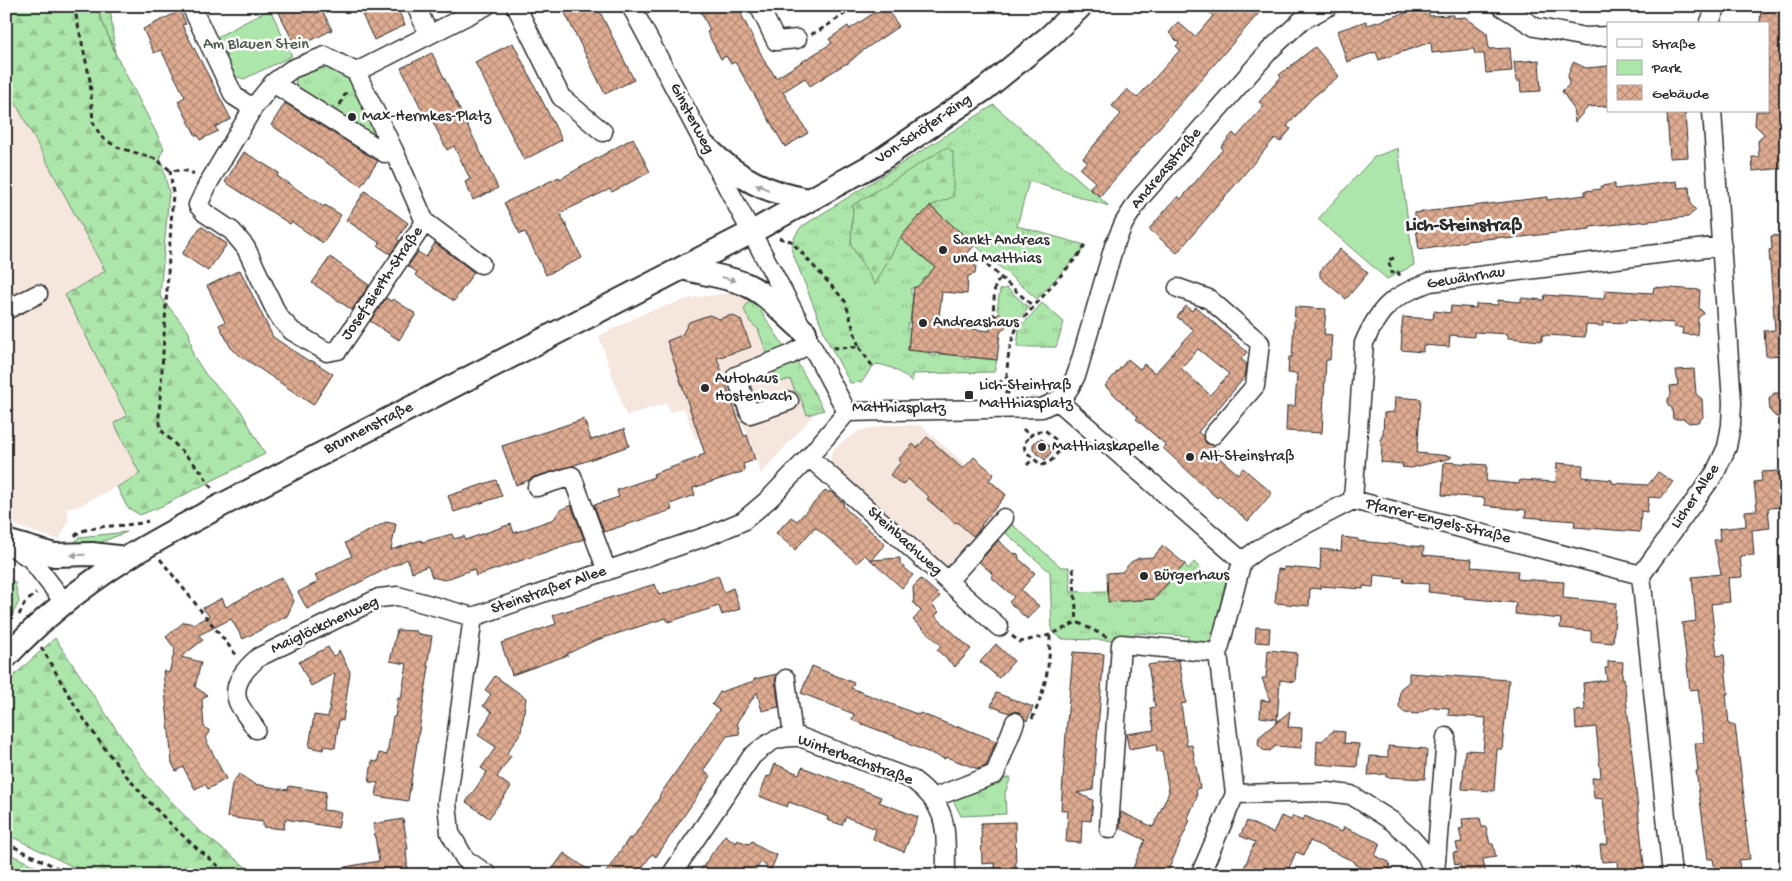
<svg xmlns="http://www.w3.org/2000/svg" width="1792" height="881" viewBox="0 0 1792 881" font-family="'Gochi Hand',sans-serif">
<defs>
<pattern id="grass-tufts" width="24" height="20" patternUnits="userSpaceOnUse" patternTransform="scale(1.25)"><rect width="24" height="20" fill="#ade6aa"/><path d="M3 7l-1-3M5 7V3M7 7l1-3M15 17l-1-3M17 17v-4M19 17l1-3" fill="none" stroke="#95c592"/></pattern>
<pattern id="forest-firs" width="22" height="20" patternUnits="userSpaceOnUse" patternTransform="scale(1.25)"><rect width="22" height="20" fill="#ade6aa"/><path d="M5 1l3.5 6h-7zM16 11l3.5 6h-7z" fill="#95c592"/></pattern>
<pattern id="garden-dots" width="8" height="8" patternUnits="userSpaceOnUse" patternTransform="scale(1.25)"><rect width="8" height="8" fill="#ade6aa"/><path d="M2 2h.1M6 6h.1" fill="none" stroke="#95c592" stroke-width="1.8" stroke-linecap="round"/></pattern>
<pattern id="building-cross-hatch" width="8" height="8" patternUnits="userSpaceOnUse" patternTransform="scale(1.25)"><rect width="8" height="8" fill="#dfac92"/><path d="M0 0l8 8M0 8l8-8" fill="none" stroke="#b58c77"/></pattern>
</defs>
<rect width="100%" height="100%" fill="#fff"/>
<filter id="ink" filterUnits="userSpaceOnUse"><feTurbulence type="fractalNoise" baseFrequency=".02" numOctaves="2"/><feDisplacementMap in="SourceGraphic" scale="10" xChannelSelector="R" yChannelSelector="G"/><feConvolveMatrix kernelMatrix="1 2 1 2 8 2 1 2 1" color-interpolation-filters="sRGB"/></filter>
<g filter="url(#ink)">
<path fill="#f5e6de" d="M6 85 105 271 65 295 127 416 114 423 140 474 79 506 67 508 68 522 59 540 24 529 6 520Z
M729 293 746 298 758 308 815 393 818 405 813 415 761 474 743 423 695 439 684 408 670 413 667 403 626 416 599 336 647 312 691 298Z
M887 425H920L966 465 974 457 994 474 990 479 1008 494 995 509 1000 514 949 571 834 467 830 459 832 451 842 442 861 430Z"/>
<path fill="url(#grass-tufts)" stroke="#6c886a" d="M96 6H110L115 53Z
M318 64 349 76 379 143 295 91 296 74Z
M994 105 1109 206 1029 181 1017 226 1085 245 1082 251 1037 299 930 206 872 195 853 205 851 245 875 284 900 238 935 267 922 282 921 288H911V294H913L910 323H908L907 329H910L908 350 929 352V355L935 356V353L964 356V359H970V357L997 360 994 372 912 374V382C900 372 892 366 876 364L870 370 862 382 850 383 828 342 791 249 795 236 801 227Z
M1007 288 1029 308 1011 327 1009 326 1011 323 997 310 1000 290Z
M750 299C755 303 761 306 762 313L786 349 768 356 758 329 750 322 744 309Z
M1042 303 1064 322 1056 347H1017L1019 329Z
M797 362 824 410 807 415 799 394 795 391 790 379 778 383 774 371Z
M1007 520 1061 567H1069L1071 592 1108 591 1109 602 1154 599 1185 564 1188 569 1194 562 1210 578 1215 577 1226 580 1212 640 1202 648H1188V636L1135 633 1133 641 1063 639 1052 632 1050 572 1000 528Z
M127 532 86 548 75 549V542L79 537Z
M6 575 15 583 19 602 11 617 6 622Z
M1011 777 1005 793 1006 814 961 816 951 796 961 790Z"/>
<path fill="url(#forest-firs)" stroke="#6c886a" d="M6 6H96L115 53 164 148 160 156 169 192 160 296 189 332 193 355 206 375 241 411 265 454 162 506 140 515 127 507 117 487 140 474 114 423 127 416 65 295 105 271 6 85Z
M947 147 953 152V197L930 206 920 217 919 216 900 238 875 285 851 245 853 205Z
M55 638 147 775 196 828 256 875H90L6 834V683Z"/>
<path fill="#ade6aa" stroke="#6c886a" d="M270 9 292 56 244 79 235 76 217 37Z
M1398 148 1414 265 1387 279 1318 219 1374 157Z"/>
<path fill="url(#garden-dots)" stroke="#6c886a" d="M6 852 53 875H6Z"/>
<path fill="url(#building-cross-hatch)" stroke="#2b2b2b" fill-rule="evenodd" d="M276 6H320L332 30 296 48Z
M358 6H396L405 25 374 40Z
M578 6H597L634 80 605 94 565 13Z
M698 6H737L768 68 769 67 776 78 832 43 829 39 848 26 850 29 884 6 899 26 861 52 847 64H845L810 86 805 78 783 92 808 133 785 147 735 62 731 64 726 56 721 59 707 32 710 30Z
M1202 6H1265L1100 196 1089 188 1095 182 1080 169 1087 161 1083 158 1121 114 1112 106 1127 89 1137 98 1180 50 1176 46 1179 43 1169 33 1178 22 1195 37 1213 16Z
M1413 6H1429V16L1453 15V18L1465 17 1487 33 1489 49 1510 48 1512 71 1486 73 1484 54H1475L1474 49 1432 53 1431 42 1379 60 1376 52 1347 62 1337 31 1366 21 1368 25 1414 10Z
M1761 6H1786V45H1779L1781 74H1786V168L1753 171 1752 157H1759L1758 141 1764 134 1755 125 1756 111H1768V24L1760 23Z
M180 11 186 24 182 25 231 119 215 127 218 131 200 140 198 135 196 136 178 101 185 97 161 50 154 53 143 29Z
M513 43 562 140 524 160 475 62Z
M1315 47 1339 76 1312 98 1287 126 1291 129 1280 142 1275 138 1177 253 1149 229 1178 196 1181 199 1223 149 1221 147 1233 133 1237 137 1264 106 1259 102 1281 77 1279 75Z
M432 53 498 188 473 200 465 182 470 179 454 146 447 150 428 112 424 114 401 68Z
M1539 60 1541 91 1521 92 1520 81H1516L1514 62Z
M1573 62 1586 68 1608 66V106L1588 107 1575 122 1573 108 1562 91 1569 85 1568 75Z
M285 103 378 161 361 186 271 125Z
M1685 113 1688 157 1670 158 1667 114Z
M633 138 650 172 612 192 610 189 560 213 582 258 546 275 525 232 520 234 504 203 559 177 560 179Z
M244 152 279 173 277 176 324 207 325 205 341 215 323 243 292 222 290 224 225 182Z
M1677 181 1678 188 1689 187 1691 205 1696 210 1688 217 1590 227V229L1505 239 1504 237 1467 241 1446 246 1419 250 1414 213 1547 197V200L1585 195V191L1601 189V186L1615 184V189Z
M365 191 408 223 397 239 400 241 390 254 378 246 380 243 346 220Z
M930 206 975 245 965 256 976 266 975 274 968 276 967 294 942 292 938 325 990 331V323L999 313 1010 322 1000 333 997 360 908 350 914 287H917L935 267 900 238 919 216 920 217Z
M201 226 227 244 208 271 182 254Z
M1786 235V355L1766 356 1764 331 1775 330 1769 250 1772 249 1771 236Z
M435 243 474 272 454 301 415 275 417 272 408 266 418 252 426 257Z
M1340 249 1368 273 1346 299 1320 277V271Z
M330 257 369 285 352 310 312 283Z
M240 270 273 337 310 362 311 360 333 374 313 405 232 350 219 325 225 322 207 286Z
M1654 287 1700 290 1699 308 1704 313 1698 318 1697 335 1682 334 1683 328 1673 327 1674 323 1626 320V323L1603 322V326L1586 325 1585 337 1542 335V341L1508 338V334L1474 332V337L1450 335 1449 347 1423 345V352L1401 350 1402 334H1401L1403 317 1433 319 1434 311 1450 313 1451 306 1476 308V304L1498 305V300L1521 302V298L1544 300 1545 295 1604 299 1605 290 1653 293Z
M386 298 391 301 393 299 416 314 399 340 370 321Z
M1186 306 1192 311 1196 307 1247 352 1241 359 1247 364 1245 377 1198 432 1203 436 1206 443 1213 445 1218 450 1215 454 1238 474 1243 468 1272 493 1248 521 1219 496 1217 498 1163 448 1166 445 1136 419 1138 417 1105 386 1128 359 1140 369 1144 364 1155 373 1194 330 1177 317ZM1198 349 1229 374 1210 395 1181 368Z
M1295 307 1326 309 1324 334 1332 335 1330 360H1326L1322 433 1286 431 1287 406H1295L1297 374 1288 373 1289 357H1292Z
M709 315 719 319 732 315 741 320 751 347 717 358 744 436 747 435 755 460 743 464 745 471 693 488 695 495 670 504 672 510 604 532 594 505 619 497 617 490 654 477 653 474 700 457 699 456 705 454 667 341 682 335 689 322Z
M1694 369 1696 394 1702 399 1703 417 1698 422 1689 423 1684 419H1673L1672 408 1668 405V399L1671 395 1670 386 1678 385 1676 370Z
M1774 393H1786V416L1776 417 1770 411 1769 399Z
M1395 397 1421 399 1417 453 1451 456V458L1411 468 1402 467 1403 464 1381 462 1382 445 1380 440 1383 434 1384 413 1394 412Z
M584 419 591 440 624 429 629 446 572 466 534 477 529 480 516 485 502 446Z
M927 437 963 469 974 457 994 474 989 480 1006 495 981 525 982 526 973 536 957 522 955 523 927 499 929 497 908 479 902 485 890 475 901 462 898 460 913 444 917 448Z
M1042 439 1053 450 1045 460 1033 450V444L1037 440Z
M1444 462 1487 465 1486 481 1519 484 1520 480 1556 482 1557 463 1583 465 1582 477 1612 480V483L1648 485 1658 472 1673 482 1661 498 1649 497 1647 512 1641 511 1640 532 1574 527 1575 521 1525 517 1526 510 1492 507V506L1484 505 1485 498 1442 495Z
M1778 471 1779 479H1784L1786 507 1768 508 1770 528 1752 530 1754 555 1740 556 1742 577 1728 578 1730 602 1711 604 1717 656 1724 655 1728 694H1726L1729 725H1735L1747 821H1745L1750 859 1739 860 1740 875H1716L1713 859H1708L1696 771H1698L1695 743H1704L1698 689 1690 690 1682 623 1696 621 1692 577 1721 574 1714 540H1720L1719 529 1746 526 1745 511 1757 510 1754 482 1762 481 1761 472Z
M496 480 502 496 454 512 448 496Z
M826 490 829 493 830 491 844 504 843 505 847 510 885 544 871 560 900 558V564L913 575 902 588 865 555 857 563 815 527 795 550 776 533 791 517 797 521Z
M571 505 584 539 476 576 474 569 444 580 432 577 428 566 412 572 407 559 396 565V564L307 609 298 592 318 582 315 575 352 556 345 543 386 522 396 524 391 550 421 540 422 542 452 534 454 539 464 536 465 540 511 524 514 533 554 519 560 510Z
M1342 537 1358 539V541L1424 547 1423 555 1472 559 1471 567 1518 571 1517 579 1564 582 1563 598 1616 603 1613 643 1591 641V631L1560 628 1561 619 1515 614 1516 603 1464 598V596L1428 592 1429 584 1403 582 1404 578 1374 575 1373 587 1363 586V589L1320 586V589L1310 588 1309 606 1275 603 1278 569 1284 570V567L1320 570 1321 549 1341 551Z
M998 540 1012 553 1018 554 1019 559 1035 573 1021 590 1039 606 1027 619 1009 602 1014 597 991 577 993 574 979 562Z
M1163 546 1185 564 1154 599 1108 602 1107 573 1122 572 1131 562 1139 558 1153 557Z
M718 575 724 592 733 588 740 609 722 615 719 606 668 622 666 618 594 641 567 654 568 655 512 675 501 643 556 624 553 615 655 584 659 595Z
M282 577 294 601 287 616 243 639 231 619 199 635 203 640 181 657 201 662 195 687 207 695 202 700 204 727 210 731 205 738 226 779 208 789 205 784 195 789 183 767 176 771 172 763 163 671 169 673 175 649 166 637 184 622 194 624 209 616 203 608 222 598 226 607Z
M921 579 940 596 932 605 939 612 935 616 971 649 955 667 937 650 941 645 913 620 921 611 914 604 913 587Z
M1256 627 1270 628 1269 643 1255 642Z
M397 630 416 631 418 634 432 636 427 666 429 667 408 801 376 796 378 783 369 782 372 761 378 762 379 753 387 755 393 717H395L398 698H401L407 664 390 661Z
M996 644 1014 661 999 678 980 662Z
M328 647 333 656 338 654 339 650 350 672 343 721 339 720 335 748 324 746 323 750 309 747 314 715 328 717 335 673 311 686 299 662Z
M1268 650 1297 653 1295 682 1280 680 1277 721 1276 719 1260 717 1261 700 1270 701 1262 678H1266Z
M1073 652 1104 654 1093 790 1077 793 1093 800 1091 821 1082 820 1081 843 1066 842 1068 811 1061 810 1066 734Z
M1179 660 1186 703 1181 704 1187 746 1192 745 1200 788 1196 789 1197 797 1188 818 1190 820 1166 875H1130L1145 840 1120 828 1121 812 1153 827 1169 792 1162 751 1157 752 1156 744 1129 749 1126 734 1154 730 1150 708 1155 707 1148 665Z
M1608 661 1623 662 1622 679 1624 678 1645 875H1618L1617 861 1602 862 1600 845 1608 844 1603 799 1594 798 1592 778 1601 777 1596 727 1576 729 1575 711 1585 710 1583 683 1607 680 1605 668H1608Z
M812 666 854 683 851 688 919 715 920 713 958 728V726L996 741 986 766 978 769 946 757 945 759 908 744 909 742 852 720 854 714 801 693Z
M1409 673 1509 680 1502 749H1497L1494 791 1462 789 1465 750 1483 751 1486 718 1448 715 1449 708 1432 707 1417 714 1405 713 1399 708 1400 689 1409 682Z
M777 674 775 680 779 707 762 711 757 692 737 722 740 734 727 736 703 771 711 776 656 857 652 854 637 875H604L629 838 632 839 660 797 659 796 719 710 712 705 720 692 754 681V679Z
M495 676 526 698 521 732 507 753 511 756 497 777 511 787 489 818 466 802 487 772 481 768 496 747 478 735 492 712 483 706 491 694 485 690Z
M996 693 1033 707 1027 721 1019 712 1014 711 1009 713 991 706Z
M1290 711 1288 727 1302 728 1301 748 1276 746 1270 751 1263 750 1258 745 1259 737Z
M1333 731 1345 732 1344 743 1359 744 1357 767 1316 764 1317 740 1322 741Z
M1388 746 1427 749 1425 779 1386 777V774L1368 775 1370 756 1388 757Z
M775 764 799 774 802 767 881 797 879 802 918 817 904 852 873 839 876 829 846 817 842 825 827 820 828 817 789 802 787 807 759 796 767 776 770 777Z
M239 774 254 784 288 790 289 786 326 792 323 810 341 812 338 828 285 819 284 829 263 827V822L227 817 232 784Z
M1281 816 1291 820 1293 816 1303 820 1305 816 1342 832 1344 827 1380 843 1375 856 1389 862 1391 873 1369 875 1368 871 1354 864 1355 862 1310 841 1304 855 1296 852 1286 875H1241L1255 842 1240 836 1247 821 1273 833Z
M1480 818 1482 827H1486L1490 844H1493L1496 857 1483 859 1486 875H1462L1460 864 1455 865 1453 853 1458 852 1456 843 1462 842 1459 829 1463 828 1462 819Z
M403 819 408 849H406L408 875H346L345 867 379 861 373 824Z
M1015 822 1016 875H995V863L982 864 981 823Z
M725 835 736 843 737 840 749 844 752 841 764 850 777 855 771 870 761 862 752 875H697Z
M564 853 596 875H548Z"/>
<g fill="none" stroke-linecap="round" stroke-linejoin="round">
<defs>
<path id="minor" d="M191 6 234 96 253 108
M416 6 429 35
M516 6 561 97 603 132
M631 6 847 412 1042 408C1063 399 1068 394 1077 373L1114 246 1124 223 1140 198 1270 50 1301 21 1329 6
M759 6 776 41 797 39
M1501 6 1535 27 1585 37 1608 36
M1709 24 1717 6
M356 72 486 6
M273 83 385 153 394 151
M425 222 338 350 327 352 292 331 278 316 246 248 232 231 205 213 198 205 209 182 253 108 273 83 292 69 325 56 356 72 394 151 425 222 481 264
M1178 288 1209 299 1260 343 1255 386 1213 435
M6 310 38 294
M789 401 750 414 736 376 790 355 810 343
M1058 401 1242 561
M809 457 999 627
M537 487 572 476 607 571
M1353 500 1364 343C1380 306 1393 296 1430 282L1722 246
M14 548 31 559 64 602
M948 581 1004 518
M786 679 793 737
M256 729C250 720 242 711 238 702 231 684 247 667 259 657L379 598 398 596 473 617
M1235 794 1328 792 1351 795 1392 821 1411 838 1426 855 1435 875
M933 798 995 774 1015 722
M1109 829 1121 644 1218 653
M1435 873 1446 737
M488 875 465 859 450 833 447 803 473 617 710 535 743 521 769 499 809 457 847 412
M671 875 752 756C770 741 776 736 800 737L913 780C951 808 945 832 946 875
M1200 875 1235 794 1218 653 1242 561 1260 548 1353 500 1641 575
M1672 875 1641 575 1715 473 1727 447 1731 425 1732 402 1712 111"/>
<path id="major" d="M708 149C737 178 768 193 809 200
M682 268C703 274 725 276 745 284 768 294 786 316 805 332
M6 541 54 555 92 554 126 558
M6 657C42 618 83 586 127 558 157 539 189 523 220 506L752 232 876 163 985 89 1050 36 1081 6"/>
</defs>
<use href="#minor" stroke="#2b2b2b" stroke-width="21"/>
<use href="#major" stroke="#2b2b2b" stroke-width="26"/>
<path stroke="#2b2b2b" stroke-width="3" stroke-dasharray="5 4" stroke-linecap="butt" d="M74 6 90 80 93 122 101 137 117 147 156 159 170 170 189 171 194 174
M811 34 817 32 857 6
M340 105 347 90
M170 170 173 193 159 417 161 430 202 472 212 489
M779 238 791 241 845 301 859 347 832 348
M1394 258 1388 260 1392 273 1397 270 1400 276
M980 259 1034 307
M996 317 993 314 995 285 1001 278
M859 347 873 367
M1000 385a8 8 0 1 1 16 0a8 8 0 1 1-16 0Z
M1007 377C1007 358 1010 342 1018 325L1082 251 1085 245
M1023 429 1030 436 1035 432 1045 430 1060 444C1059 454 1051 464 1041 465L1025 451 1024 443 1030 436
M1027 465 1033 459
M75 536C85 523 130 528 148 521
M160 559 237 656
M1073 568 1077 622
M19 615 25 603 36 593
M1012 636 1020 642 1050 635 1077 622 1107 637
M41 647C54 668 65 690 78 710 119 773 170 830 230 875
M1032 719C1045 691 1050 666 1050 635
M6 843 72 875"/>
<use href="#minor" stroke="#fff" stroke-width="18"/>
<use href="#major" stroke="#fff" stroke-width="22"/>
</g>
<defs><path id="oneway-solid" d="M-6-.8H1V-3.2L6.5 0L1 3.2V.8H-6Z" transform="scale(1.25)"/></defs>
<g fill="#a0a0a0">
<use href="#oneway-solid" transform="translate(762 187) rotate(-156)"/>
<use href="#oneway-solid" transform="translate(729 279) rotate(16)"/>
<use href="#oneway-solid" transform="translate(78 555) rotate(179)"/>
</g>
</g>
<g fill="#2b2b2b" stroke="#fff" stroke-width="2">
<circle cx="352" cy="117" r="5"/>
<circle cx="943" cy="250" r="5"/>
<circle cx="923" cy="323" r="5"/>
<circle cx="705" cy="388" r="5"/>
<rect x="964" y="390" width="10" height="10" rx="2.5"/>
<circle cx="1042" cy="447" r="5"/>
<circle cx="1190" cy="457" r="5"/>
<circle cx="1144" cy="576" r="5"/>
</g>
<g text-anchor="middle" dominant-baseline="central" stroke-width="5" stroke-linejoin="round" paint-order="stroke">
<g font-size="16" fill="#4c5a4b" stroke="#fff">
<text x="256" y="45">Am Blauen Stein</text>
</g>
<g font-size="16" fill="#2b2b2b" stroke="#fff" text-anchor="start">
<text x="362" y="117">Max-Hermkes-Platz</text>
<text x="953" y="241">Sankt Andreas<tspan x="953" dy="18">und Matthias</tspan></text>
<text x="933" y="323">Andreashaus</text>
<text x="715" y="379">Autohaus<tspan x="715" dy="18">Hostenbach</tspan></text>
<text x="979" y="386">Lich-Steintraß<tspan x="979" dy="18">Matthiasplatz</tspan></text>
<text x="1052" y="447">Matthiaskapelle</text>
<text x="1200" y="457">Alt-Steinstraß</text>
<text x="1154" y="576">Bürgerhaus</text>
</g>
<g font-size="16" fill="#2b2b2b" stroke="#fff">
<text transform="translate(691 119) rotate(62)">Ginsterweg</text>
<text transform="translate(924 130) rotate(-34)">Von-Schöfer-Ring</text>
<text transform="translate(1167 169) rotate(-50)">Andreasstraße</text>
<text transform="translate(1466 279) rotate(-9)">Gewährhau</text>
<text transform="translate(383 284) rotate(-56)">Josef-Bierth-Straße</text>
<text transform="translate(899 409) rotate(1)">Matthiasplatz</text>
<text transform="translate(369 429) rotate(-27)">Brunnenstraße</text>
<text transform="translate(1696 497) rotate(-56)">Licher Allee</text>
<text transform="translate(1438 522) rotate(14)">Pfarrer-Engels-Straße</text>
<text transform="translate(904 542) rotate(42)">Steinbachweg</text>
<text transform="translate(549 591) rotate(-19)">Steinstraßer Allee</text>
<text transform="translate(325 626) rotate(-25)">Maiglöckchenweg</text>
<text transform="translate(855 761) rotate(20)">Winterbachstraße</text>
</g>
<g font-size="19" font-weight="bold" fill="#2b2b2b" stroke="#fff">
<text x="1464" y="226">Lich-Steinstraß</text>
</g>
</g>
<rect width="1792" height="881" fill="none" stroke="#fff" stroke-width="25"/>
<rect x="12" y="12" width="1767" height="856" fill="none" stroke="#2b2b2b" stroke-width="2" filter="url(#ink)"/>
<rect x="1607" y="22" width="162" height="90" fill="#ffffff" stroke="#aaaaaa"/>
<rect x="1617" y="39" width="25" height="8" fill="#ffffff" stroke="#aaaaaa"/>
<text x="1652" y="48" font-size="15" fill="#2b2b2b">Straße</text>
<rect x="1617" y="60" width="25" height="15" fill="#ade6aa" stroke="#aaaaaa"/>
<text x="1652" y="72" font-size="15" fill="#2b2b2b">Park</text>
<rect x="1617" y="85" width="25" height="15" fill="url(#building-cross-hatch)" stroke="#aaaaaa"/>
<text x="1652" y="98" font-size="15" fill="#2b2b2b">Gebäude</text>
</svg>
